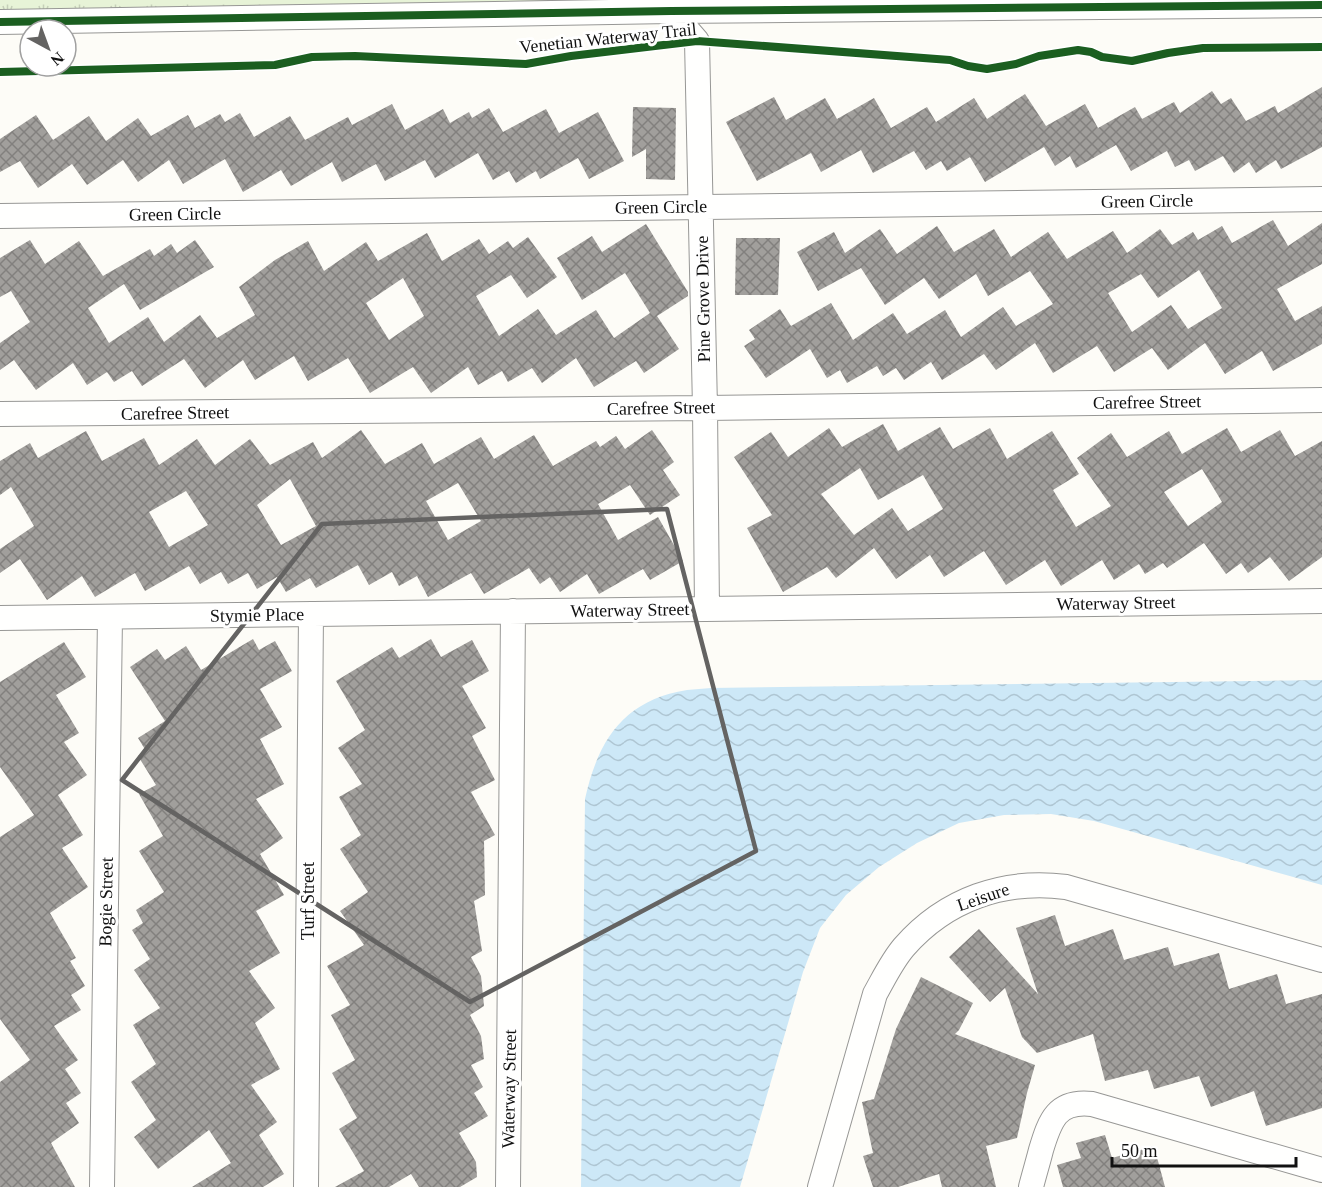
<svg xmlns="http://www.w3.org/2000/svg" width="1322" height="1187" viewBox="0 0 1322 1187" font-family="'Times New Roman',serif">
<defs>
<pattern id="grass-tufts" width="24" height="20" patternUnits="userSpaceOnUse" patternTransform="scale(1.5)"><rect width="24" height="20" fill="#e7f3d7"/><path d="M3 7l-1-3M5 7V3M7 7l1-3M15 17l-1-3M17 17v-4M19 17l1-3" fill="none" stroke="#c5cfb8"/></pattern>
<pattern id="water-waves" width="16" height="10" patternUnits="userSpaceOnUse" patternTransform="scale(1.5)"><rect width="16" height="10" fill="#cde8f7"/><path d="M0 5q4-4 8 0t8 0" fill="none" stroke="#afc6d3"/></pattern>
<pattern id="building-cross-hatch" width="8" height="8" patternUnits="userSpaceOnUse" patternTransform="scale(1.5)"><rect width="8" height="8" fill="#a19f9c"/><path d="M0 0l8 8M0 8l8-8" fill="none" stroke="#82807e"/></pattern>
</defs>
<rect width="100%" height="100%" fill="#fdfcf7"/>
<path fill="url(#grass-tufts)" d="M0 0H643L0 12Z"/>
<path fill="url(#water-waves)" d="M1322 680V885L1094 821 1051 814 1004 815 959 823 917 843 879 867 846 895 820 928 803 972 740 1187H581L585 799C598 740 624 700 687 690 695 689 703 689 711 688Z"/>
<path fill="url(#building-cross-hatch)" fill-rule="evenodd" d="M1322 87V147L1281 169 1276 160 1256 173 1249 162 1234 173 1223 156 1195 171 1189 160 1175 167 1167 151 1131 171 1116 145 1076 168 1070 156 1055 166 1044 147 985 182 970 157 947 171 941 161 926 170 914 151 873 173 861 150 821 172 811 153 757 181 726 122 774 97 786 120 825 98 837 119 874 98 891 128 927 107 936 122 974 98 987 119 1025 94 1046 126 1085 104 1098 128 1135 107 1142 119 1174 102 1180 113 1212 91 1221 104 1231 98 1246 121 1275 106 1278 113Z
M392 104 405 130 443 109 450 123 469 112 472 118 489 108 503 132 546 109 559 133 598 112 624 161 589 179 578 158 540 179 536 171 516 183 509 171 493 180 478 153 435 178 425 160 385 181 376 164 342 182 332 162 291 186 281 170 243 192 225 159 183 184 169 160 138 182 123 160 87 185 72 164 38 188 20 161 0 172V139L36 115 53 140 89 116 106 141 138 118 151 136 188 115 195 128 220 114 225 122 240 113 254 137 290 116 305 140 348 117 352 125Z
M633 107 676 108 675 180 646 179V149L632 157Z
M1273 220 1288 246 1322 223V264L1277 289 1295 321 1322 306V344L1273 371 1262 351 1225 374 1205 343 1168 370 1152 348 1114 372 1097 346 1053 373 1035 343 996 370 984 354 942 380 931 362 904 380 896 368 883 376 877 366 847 383 840 370 827 378 810 349 766 378 744 346 755 339 749 330 780 309 791 326 831 303 853 340 893 313 907 334 945 310 961 337 1003 307 1016 326 1053 304 1030 271 988 296 976 274 939 299 924 278 885 305 861 268 818 291 797 252 834 232 845 253 880 229 897 254 937 226 954 252 994 229 1011 257 1048 232 1067 259 1113 231 1127 253 1160 229 1172 245 1193 232 1198 240 1222 226 1232 243ZM1199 270 1222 308 1188 329 1171 305 1132 332 1108 293 1141 274 1158 298Z
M646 224 688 292V296L657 316 679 349 644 373 636 361 594 387 576 358 542 383 532 368 508 382 502 371 478 385 468 367 431 393 413 367 370 393 348 358 308 381 294 356 255 380 243 360 205 388 184 359 142 386 132 371 114 382 107 372 87 385 73 363 36 390 14 360 0 370V343L30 322 11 291 0 297V258L30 240 45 264 79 241 103 276 150 249 154 256 171 244 177 253 195 240 214 267 140 310 124 284 88 308 109 343 148 317 164 342 200 315 217 338 255 315 239 287 275 260 308 241 324 271 366 242 378 261 427 233 442 261 479 239 489 254 508 241 513 248 528 237 557 277 527 298 511 275 476 296 499 336 538 309 556 335 596 310 614 338 650 313 625 273 582 300 557 258 592 236 602 252ZM403 278 424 316 389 340 366 303Z
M736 238H780L778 295H735Z
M883 424 898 451 940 427 953 449 990 428 1007 459 1052 431 1079 474 1053 490 1076 527 1111 506 1077 458 1111 433 1127 457 1169 431 1182 454 1227 428 1241 452 1280 430 1295 456 1322 441V557L1289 581 1270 557 1248 573 1241 563 1226 574 1204 543 1167 568 1163 563 1145 574 1139 564 1114 580 1102 560 1061 586 1045 560 1006 585 984 551 944 577 930 555 896 579 874 548 836 578 827 567 783 592 747 528 772 515 734 457 771 432 788 457 829 428 842 447ZM860 468 878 500 923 475 943 509 908 531 892 508 854 535 821 494ZM1202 469 1222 502 1188 526 1164 492Z
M361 430 385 464 422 443 434 464 481 437 494 459 534 435 553 466 596 441 600 447 616 436 625 449 652 430 674 462 663 470 680 495 650 515 630 485 598 504 618 540 658 517 683 561 650 580 643 569 599 594 587 574 560 592 550 577 540 584 529 568 484 594 471 573 428 597 417 576 399 586 392 572 369 585 358 565 316 588 310 578 286 592 277 577 257 589 248 573 228 584 221 572 200 584 189 566 145 591 135 573 95 597 82 576 47 600 20 559 0 573V549L34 526 11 487 0 495V461L30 443 38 458 86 431 102 461 144 438 159 465 197 439 215 465 250 439 270 465 313 442 322 458ZM290 479 316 526 281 545 257 505ZM458 483 481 521 448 540 426 501ZM186 491 208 525 169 547 149 512Z
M253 639 259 650 275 641 292 671 260 689 282 727 260 739 284 784 256 799 283 838 260 854 284 895 256 911 280 953 249 971 275 1008 255 1023 280 1069 251 1085 277 1122 259 1135 284 1174 263 1187H192L231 1163 209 1130 158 1169 134 1137 156 1120 131 1082 156 1064 133 1025 160 1008 134 970 150 959 132 930 143 923 136 910 164 892 139 851 163 836 139 794 156 785 138 756 146 751 138 738 165 721 130 667 157 649 165 660 186 646 201 670Z
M431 639 441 657 472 640 489 671 462 686 486 728 472 736 495 780 471 792 495 835 484 841 485 895 474 901 482 951 471 957 481 976 484 1006 470 1015 481 1036 484 1059 471 1065 483 1087 474 1093 488 1116 459 1133 476 1162 477 1177 460 1187H419L411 1174 389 1187H335L364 1171 339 1129 357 1118 332 1073 355 1060 331 1015 350 1005 327 966 364 945 340 911 368 892 340 849 361 835 339 797 362 784 338 748 365 730 336 681 392 647 399 658Z
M64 642 86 677 56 695 79 733 64 742 87 775 58 795 83 835 62 848 88 887 50 913 76 958 70 961 85 986 71 995 81 1010 54 1026 78 1060 65 1069 81 1093 66 1103 79 1123 51 1143 75 1187H0V1082L30 1060 0 1019V837L34 815 0 767V682Z
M1055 915 1065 946 1113 929 1124 960 1168 947 1174 966 1219 953 1229 989 1277 974 1286 1004 1322 994V1108L1266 1126 1254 1091 1211 1107 1199 1076 1154 1089 1148 1070 1105 1081 1093 1034 1037 1053 1022 1037 1005 988 990 1002 949 957 979 929 1038 994 1016 928Z
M921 977 973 1003 959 1030 955 1034 1035 1065 1027 1093 1017 1138 986 1146 996 1187H942L939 1174 898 1187H873L863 1156 873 1153 862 1102 874 1099 896 1029Z
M1105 1135 1112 1158 1154 1146 1165 1187H1063L1057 1165 1081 1158 1076 1143Z"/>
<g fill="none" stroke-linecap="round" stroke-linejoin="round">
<defs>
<path id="street" d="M669 2 671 11 697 41 705 408 707 609
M0 22 671 11 1322 5
M0 216 1322 199
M0 414 705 408 1322 400
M0 618 1322 601
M102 1187 110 617
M306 1187 311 614
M508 1187 513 611
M820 1187 875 994C884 978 892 961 904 947 946 899 1004 879 1066 887L1322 960
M1031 1187C1034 1175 1038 1162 1041 1150 1050 1120 1057 1100 1092 1104L1322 1170"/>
</defs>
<use href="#street" stroke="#979795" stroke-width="26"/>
<use href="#street" stroke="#fffffe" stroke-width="24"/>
<defs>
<path id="cycleway" d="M0 22 671 11 1322 5
M0 72 275 65 312 57 355 56 526 64 571 56 697 41 950 60 968 66 987 69 1016 64 1039 56 1078 50 1091 52 1102 57 1132 61 1168 53 1203 48 1322 47"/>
</defs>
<use href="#cycleway" stroke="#fff" stroke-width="11"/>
<use href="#cycleway" stroke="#1b5e20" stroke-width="8"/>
</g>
<path fill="none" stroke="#646362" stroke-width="4.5" stroke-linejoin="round" d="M667 509 756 851 470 1002 122 780 322 524Z"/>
<g text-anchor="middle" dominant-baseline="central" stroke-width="6" stroke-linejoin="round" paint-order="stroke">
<g font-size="18" fill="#111" stroke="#fff">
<text transform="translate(608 38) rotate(-6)">Venetian Waterway Trail</text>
<text transform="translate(1147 201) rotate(-1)">Green Circle</text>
<text transform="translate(661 207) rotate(-1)">Green Circle</text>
<text transform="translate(175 214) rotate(-1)">Green Circle</text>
<text transform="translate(703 299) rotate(-91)">Pine Grove Drive</text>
<text transform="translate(1147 402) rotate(-1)">Carefree Street</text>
<text transform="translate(661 408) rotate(-1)">Carefree Street</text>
<text transform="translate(175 413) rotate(-1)">Carefree Street</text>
<text transform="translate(1116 603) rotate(-1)">Waterway Street</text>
<text transform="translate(630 610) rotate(-1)">Waterway Street</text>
<text transform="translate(257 615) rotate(-1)">Stymie Place</text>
<text transform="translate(983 897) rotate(-19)">Leisure</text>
<text transform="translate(308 901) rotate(-90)">Turf Street</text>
<text transform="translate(106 902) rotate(-89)">Bogie Street</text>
<text transform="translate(509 1089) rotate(-89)">Waterway Street</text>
</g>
</g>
<g transform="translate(48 48) rotate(139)"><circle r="28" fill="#ffffff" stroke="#a0a0a0" stroke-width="1.5"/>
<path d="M0-4.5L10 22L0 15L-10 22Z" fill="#646362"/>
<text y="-9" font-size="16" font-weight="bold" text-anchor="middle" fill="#111111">N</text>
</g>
<path d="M1112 1157v9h184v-9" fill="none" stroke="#111111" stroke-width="3"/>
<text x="1121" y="1157" font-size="18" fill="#111111" stroke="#ffffff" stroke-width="4.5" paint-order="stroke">50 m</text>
</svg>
